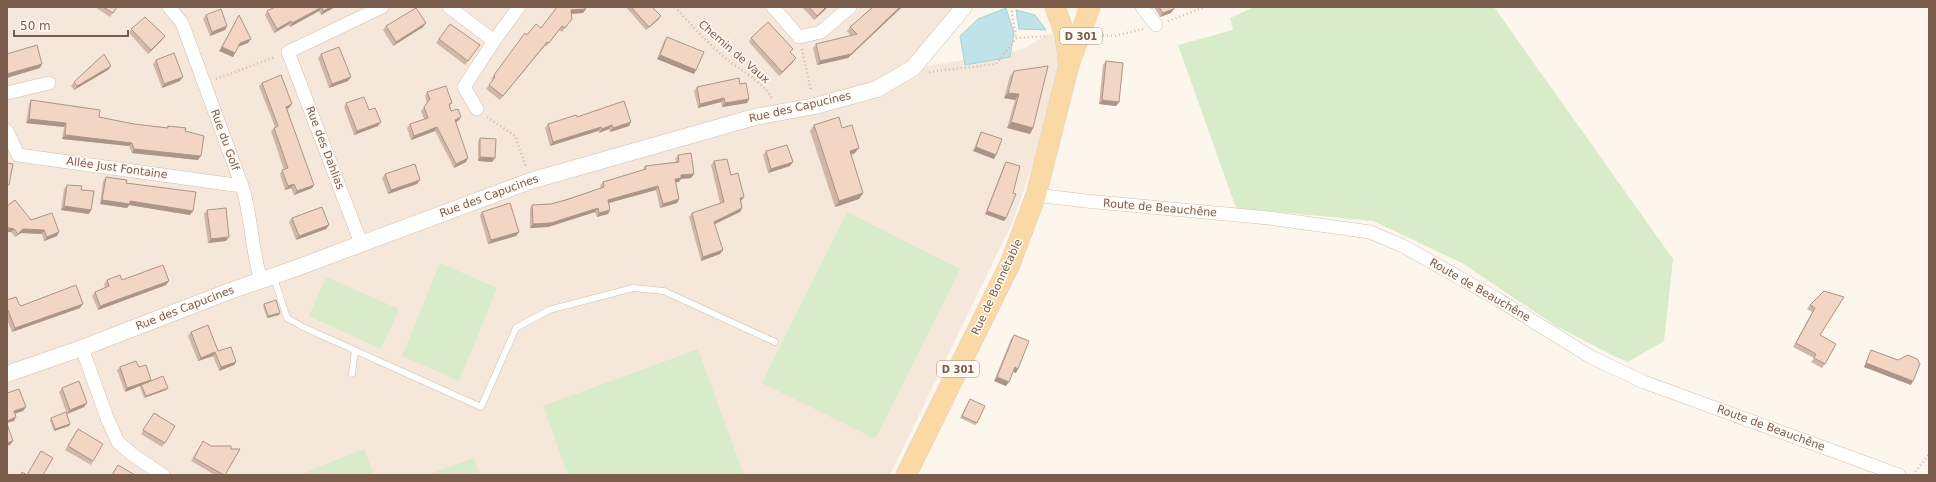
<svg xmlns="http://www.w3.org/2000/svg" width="1936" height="482" viewBox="0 0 1936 482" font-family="'DejaVu Sans',sans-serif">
<rect width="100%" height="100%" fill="#fdf6ec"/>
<path fill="#f5e8da" d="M7 7H968L909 69 1021 50 1049 34 1067 35 1034 160 1014 219 890 475H7Z"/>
<path fill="#d8ecc9" d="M1254 7H1494L1673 259 1664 341 1628 362 1612 355 1556 326 1462 263 1373 221 1236 208 1178 45 1233 30 1230 18Z
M847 212 960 269 875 439 762 383Z
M440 263 497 288 459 381 402 356Z
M326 277 399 309 381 349 309 316Z
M698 349 744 475H568L543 406Z
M364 449 374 475H299Z
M474 458 480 475H426Z"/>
<path fill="#bfe3e8" stroke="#a5d3da" d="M1006 8 1014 33 1010 57 965 65 960 36 978 19Z
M1016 10 1035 15 1046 30 1019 29Z"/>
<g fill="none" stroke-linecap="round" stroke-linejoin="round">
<defs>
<path id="service" d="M274 278 287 318 303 327 481 407 516 328 549 310 633 288 664 291 775 342
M352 374 355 350"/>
<path id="minor" d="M169 7 182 23 242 186C252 217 251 249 261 280
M449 7 494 41 518 8 517 7
M773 7 799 37 821 32 850 7
M1142 7 1156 25
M7 93 49 83
M477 109 464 87 494 41
M7 131 18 155 242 186
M1036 195 1086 201 1269 218 1370 232 1403 246 1499 300 1591 357 1644 382 1899 475
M361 243 288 52 382 7
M82 348 107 418 118 442 133 455 163 475"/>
<path id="tertiary" d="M7 374 82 348 230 291 291 270 530 181 755 117 815 106 877 89 913 68 964 7"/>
<path id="primary" d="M1055 7 1065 35 1069 65
M906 475 1010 264 1036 195 1069 65 1090 7"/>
</defs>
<use href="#service" stroke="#d1beb0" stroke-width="7"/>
<use href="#minor" stroke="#d1beb0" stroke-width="14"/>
<use href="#tertiary" stroke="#d1beb0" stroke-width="17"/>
<use href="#primary" stroke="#dad1cd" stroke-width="21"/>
<path stroke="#d9b8a5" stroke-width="2.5" stroke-dasharray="1 3" stroke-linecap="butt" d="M675 7C691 25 707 42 725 58 740 70 762 81 772 98
M1011 7 1016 38
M1168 21 1205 7
M1099 35 1114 36 1143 29
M802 49 811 91
M929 72 996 64 1016 38 1048 36
M216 79 275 57
M487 117 515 136 526 167
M1913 475 1929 454"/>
<use href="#service" stroke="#fff" stroke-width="6"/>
<use href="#minor" stroke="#fff" stroke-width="13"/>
<use href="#tertiary" stroke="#fff" stroke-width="16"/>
<use href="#primary" stroke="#fbd9a5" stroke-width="20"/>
</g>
<path fill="#d1b7a8" d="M95 7H117L110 17Z
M275 7H335L321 15 319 11 290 27 288 25 274 33 265 15 267 11Z
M557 7 583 13 571 14 572 19 562 32 559 30 546 47 545 46 500 100 486 89 493 80 491 79 525 33 527 35 541 28Z
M626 7H650L661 16 658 20 646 30Z
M802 7H827L814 20Z
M870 7H902L848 58 817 65 813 48 816 44 851 36 847 31 850 27 870 9Z
M1154 7H1174L1171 13 1160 17Z
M206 15 227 26 225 30 210 36 203 19Z
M239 15 248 43 239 46 233 57 219 51 237 19Z
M450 24 480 45 465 65 436 43Z
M386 26 423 27 393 46 383 30Z
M131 29 162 40 148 54 129 33Z
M667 37 696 70 694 74 657 59 664 41Z
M751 38 790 52 793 62 779 76 749 42Z
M321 54 351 77 348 81 329 88 318 58Z
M156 60 180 81 162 88 153 64Z
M1106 61 1119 102 1116 106 1099 104 1103 65Z
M111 66 108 70 74 90 71 86 74 82Z
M1014 71 1033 128 1030 134 1007 128 1015 100 1004 98 1010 76Z
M262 83 289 108 287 109 312 188 294 195 291 188 285 190 280 174 282 170H284L271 131 275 127 259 86Z
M740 84 749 99 747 103 722 107 721 102 698 108 694 91 697 87Z
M427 92 452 103 450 106 451 111 461 117 458 121 455 122 468 158 466 162 454 168 435 131 411 140 407 128 410 124 424 119 421 111 427 103 425 96Z
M31 100 99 117 134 124 167 128 168 126 185 131 198 160 132 153 129 146 62 139 64 127 26 123 29 104Z
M346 103 369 110 378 126 354 135 344 107Z
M577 117 629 126 610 132 609 129 599 133 598 131 550 146 545 128 548 124Z
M814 125 855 153 851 155 863 193 859 199 835 207 810 131Z
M981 132 994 159 973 151 979 136Z
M480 138 495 158 492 162 478 161V142Z
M766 151 790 166 768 173 763 155Z
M678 155 694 174 691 178 681 179 679 182H675L679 199 677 203 660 208 656 190 608 203 610 210 608 214 597 217 595 212 548 227 530 228V209L532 205 551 204 601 188 600 186 603 182 643 170 645 166 676 162 675 159Z
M714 161 731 175 741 201 742 208 740 212 714 224 723 250 720 254 701 261 689 217 692 213 720 203 711 165Z
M1006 162V218L1004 221 985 214 1004 165Z
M385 174 417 184 388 194 382 178Z
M106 177 126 183 190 215 129 205 127 208 100 204 103 181Z
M67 185 81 190 91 210 89 214 61 210 64 189Z
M7 206 31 220 59 232 57 236 44 241 42 234 21 233 15 237 11 232H7Z
M207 210 226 241 208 243 204 214Z
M482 212 516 236 488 244 480 216Z
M292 218 329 225 326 229 296 240 289 222Z
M107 280 166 285 98 310 92 296 95 292 105 287 104 284Z
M1824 291 1820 335 1825 364 1822 368 1811 362 1814 358 1793 347 1812 312 1807 309 1810 305Z
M7 300 19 304 21 306 80 308 12 332 7 319Z
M264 304 279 315 267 318 263 306Z
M191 332 218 351 236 362 234 365 219 371 213 356 198 361 188 336Z
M1014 335 1016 373 1013 372 1006 386 994 381 1011 339Z
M1871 350 1898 360 1911 385 1864 367 1869 354Z
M120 367H139L150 381 166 390 144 398 140 387V386L125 392 117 370Z
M62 388 84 407 67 414 59 392Z
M970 399 977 423 975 425 960 418Z
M154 413 165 443 162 447 141 434Z
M51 418 70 424 69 426 54 431 50 420Z
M78 429 93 461 91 465 65 450Z
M203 441 225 475H215L191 461Z"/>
<path fill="#aa9588" d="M322 7 319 11 290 27 292 23Z
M331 7H335L321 15 323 11Z
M826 7H827L826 9 814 20 817 16Z
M900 7H902L848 58 817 65 820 61Z
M586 9 583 13 568 14 571 10Z
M1174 9 1171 13 1160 17 1163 13Z
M661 16 658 20 646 30 649 27Z
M291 21 288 25 274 33 277 29Z
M426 23 423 27 393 46 396 42Z
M227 26 225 30 210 36 212 32Z
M165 36 162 40 148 54 151 50Z
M251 39 248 43 238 47 240 43Z
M222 47 235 53 233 57 219 51Z
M660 55 696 70 694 74 657 59Z
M796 58 793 62 779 76 782 72Z
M42 64 40 68 7 78V74Z
M111 66 108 70 74 90 77 86Z
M183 77 180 81 162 88 164 84Z
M351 77 348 81 329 88 332 84Z
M1008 93 1019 94 1015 100 1004 98Z
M724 98 721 102 698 108 700 104Z
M749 99 747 103 722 107 725 103Z
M1102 100 1119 102 1116 106 1099 104Z
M292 104 289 108 283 110 286 107Z
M461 117 458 121 452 124 455 120Z
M29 119 66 123 64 127 26 123Z
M381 122 378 126 354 135 357 131Z
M631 122 629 126 610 132 613 128Z
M1011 122 1033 128 1030 134 1007 128Z
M612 125 609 129 599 133 602 129Z
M437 127 435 131 411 140 414 136Z
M601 127 598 131 550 146 553 142Z
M65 135 132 143 129 146 62 139Z
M976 147 996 155 994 159 973 151Z
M859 148 855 153 846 157 850 151Z
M134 149 201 156 198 160 132 153Z
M480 157 495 158 492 162 478 161Z
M468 158 466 162 454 168 456 164Z
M793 162 790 166 768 173 771 169Z
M694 174 691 178 681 179 679 182 672 183 675 179 681 175Z
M420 180 417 184 388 194 391 190Z
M294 184 291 188 285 190 288 186Z
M314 185 312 188 294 195 297 191Z
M658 186 656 190 605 204 608 200Z
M863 193 859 199 835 207 839 201Z
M744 197 741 201 737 202 740 198Z
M679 199 677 203 660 208 663 204Z
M102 200 130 201 193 211 190 215 129 205 127 208 100 204Z
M64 206 91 210 89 214 61 210Z
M598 208 595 212 548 227 530 228 533 224Z
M742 208 740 212 711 226 714 222Z
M610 210 608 214 597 217 599 213Z
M987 211 1006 218 1004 221 985 214Z
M329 225 326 229 296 240 299 236Z
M9 228 14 229 11 232H7Z
M23 229 44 230 42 234 21 233 15 237Z
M59 232 57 236 44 241 47 237Z
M519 232 516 236 488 244 491 240Z
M229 237 226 241 208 243 211 239Z
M723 250 720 254 701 261 703 257Z
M169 281 166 285 98 310 100 306Z
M83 304 80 308 12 332 15 328Z
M280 313 279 315 267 318 268 316Z
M215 352 213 356 198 361 201 358Z
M236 362 234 365 219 371 221 367Z
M1866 363 1913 381 1911 385 1864 367Z
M1015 367 1018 369 1016 373 1012 371Z
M997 377 1009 382 1006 386 994 381Z
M151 380 149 383 141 385 140 386 125 392 127 388Z
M168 388 166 390 144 398 146 396Z
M87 403 84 407 67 414 70 410Z
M26 407 23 411 11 415 14 411Z
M16 417 14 421 7 423V421Z
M70 424 69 426 54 431 55 429Z
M13 441 10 445 7 446V443Z"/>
<path fill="#f3d5c3" stroke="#aa9588" d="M103 7H117L113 13Z
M275 7H331L323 11 322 7 292 23 291 21 277 29 267 11Z
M557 7H584L586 9 571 10 572 19 565 28 562 26 549 43 547 42 503 96 489 85 495 77 494 75 525 33 527 35 536 24 541 28Z
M631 7H650L651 8 652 7 661 16 649 27Z
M809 7H826L817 16Z
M873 7H900L851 54 820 61 816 44 857 34 850 27Z
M1159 7H1174V9L1163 13Z
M416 8 426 23 396 42 386 26Z
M221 9 227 26 212 32 206 15Z
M239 15 251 39 240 43 235 53 222 47Z
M145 17 165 36 151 50 131 29Z
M768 22 793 49 790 52 796 58 782 72 751 38Z
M450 24 480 45 468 61 439 39Z
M667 37 704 52 696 70 660 55Z
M37 45 42 64 7 74V54Z
M339 47 351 77 332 84 321 54Z
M174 53 183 77 164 84 156 60Z
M104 54 111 66 77 86 74 82Z
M1106 61 1123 63 1119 102 1102 100Z
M1048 66 1033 128 1011 122 1019 94 1008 93 1014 71Z
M281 75 292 104 286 107 314 185 297 191 294 184 288 186 282 170 288 168 274 128 278 126 262 83Z
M739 78 740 84 746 83 749 99 725 103 724 98 700 104 697 87Z
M446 86 452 103 449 104 451 111 458 109 461 117 455 120 468 158 456 164 437 127 414 136 410 124 428 118 424 107 430 99 427 92Z
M364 97 369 110 375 108 381 122 357 131 346 103Z
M31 100 100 110 99 117 134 124 168 128V126L186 128 185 131 204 136 201 156 134 149 132 143 65 135 66 123 29 119Z
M624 101 631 122 613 128 612 125 602 129 601 127 553 142 548 124 576 115 577 117Z
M839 117 842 128 852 125 859 148 850 151 863 193 839 201 814 125Z
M981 132 1002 139 996 155 976 147Z
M480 138 496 139 495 158 480 157Z
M787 145 793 162 771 169 766 151Z
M691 153 694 174 681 175V178L675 179 679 199 663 204 658 186 608 200 610 210 599 213 598 208 551 223 533 224 532 205 551 204 569 199 604 187 603 182 646 169 645 166 679 162 678 155Z
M727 159 731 175 738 173 744 197 740 198 742 208 714 222 723 250 703 257 692 213 724 202 714 161Z
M1006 162 1020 166 1013 193 1016 194 1006 218 987 211Z
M7 163 13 164 9 185H7Z
M415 164 420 180 391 190 385 174Z
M106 177 127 180 126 183 196 192 193 211 130 201V204L102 200Z
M67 185 82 186 81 190 94 191 91 210 64 206Z
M15 200 31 220 52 213 59 232 47 237 44 230 23 229 18 234 14 229 9 228 7 226V206Z
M510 203 519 232 491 240 482 212Z
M322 207 329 225 299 236 292 218Z
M226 208 229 237 211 239 207 210Z
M163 265 169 281 100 306 95 292 109 286 107 280 120 275 122 280Z
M76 285 83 304 15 328 7 308V300L16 297 19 304 21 306Z
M1824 291 1844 297 1820 335 1836 344 1825 364 1814 358 1816 354 1796 343 1815 308 1810 305Z
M276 300 280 313 268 316 264 304Z
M208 325 218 351 231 347 236 362 221 367 215 352 201 358 191 332Z
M1014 335 1029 341 1018 369 1015 367 1009 382 997 377Z
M1871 350 1898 360 1908 355 1917 359 1920 364 1913 381 1866 363Z
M136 361 139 367 146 365 151 380 127 388 120 367Z
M163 376 168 388 146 396 141 385Z
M79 381 87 403 70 410 62 388Z
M19 389 26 407 14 411 16 417 7 421V393Z
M970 399 985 406 977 423 962 416Z
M66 412 70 424 55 429 51 418Z
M154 413 175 426 165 443 143 430Z
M7 424 13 441 7 443Z
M78 429 103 444 93 461 68 446Z
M203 441 211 446H231V449H240L225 475H224L194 458Z
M41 451 53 458 43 475H27Z
M118 465 135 475H112Z
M22 472 27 475H21Z"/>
<g text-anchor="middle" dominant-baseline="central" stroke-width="3" stroke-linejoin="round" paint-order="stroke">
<g fill="#fffaf3" stroke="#a28b7f" stroke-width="1">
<rect x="1060" y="28" width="42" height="16" rx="3"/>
<rect x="937" y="361" width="42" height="16" rx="3"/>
</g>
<g font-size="10" font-weight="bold" fill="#7a5c4d">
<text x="1081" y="36">D 301</text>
<text x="958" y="369">D 301</text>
</g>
<g font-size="11" fill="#7a5c4d" stroke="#fffaf3">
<text transform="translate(734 52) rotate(41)">Chemin de Vaux</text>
<text transform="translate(800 107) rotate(-13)">Rue des Capucines</text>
<text transform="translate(225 140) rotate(70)">Rue du Golf</text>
<text transform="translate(325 148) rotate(69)">Rue des Dahlias</text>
<text transform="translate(117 168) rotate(8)">Allée Just Fontaine</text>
<text transform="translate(489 196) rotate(-20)">Rue des Capucines</text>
<text transform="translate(1160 208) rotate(5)">Route de Beauchêne</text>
<text transform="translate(997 287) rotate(-65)">Rue de Bonnétable</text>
<text transform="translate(1480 290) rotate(30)">Route de Beauchêne</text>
<text transform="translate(185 308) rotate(-21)">Rue des Capucines</text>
<text transform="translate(1771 428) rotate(20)">Route de Beauchêne</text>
</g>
</g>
<rect width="1936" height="482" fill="none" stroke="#7a5c4d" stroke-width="16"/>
<path d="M14 30v6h114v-6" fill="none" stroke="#7a5c4d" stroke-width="2"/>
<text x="20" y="30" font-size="12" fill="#7a5c4d" stroke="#fffaf3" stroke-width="3" paint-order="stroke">50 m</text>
</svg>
